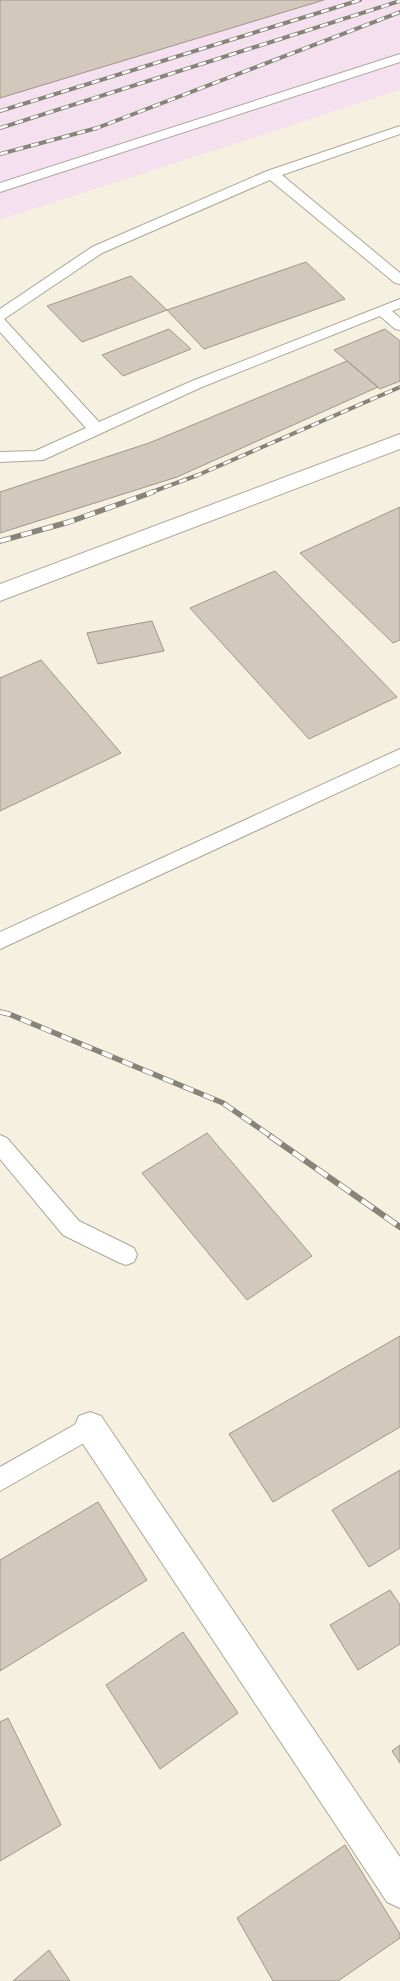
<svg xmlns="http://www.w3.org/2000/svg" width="400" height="1981" viewBox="0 0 400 1981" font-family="Mulish,sans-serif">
<rect width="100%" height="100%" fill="#f6f0e1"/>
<path fill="#f4e0ef" d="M0 0H400V90L0 220Z"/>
<path fill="#d3c8bc" stroke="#9f9589" d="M0 0H324L0 98Z
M306 262 345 299 204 349 167 310Z
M131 276 167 310 82 342 47 306Z
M169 329 191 349 123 376 102 355Z
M385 329 400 341V381L380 389 334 350Z
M347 361 378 387 177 477 0 533V492L149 443Z
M400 507V640L393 643 300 553Z
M275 571 397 697 309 739 190 608Z
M152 621 164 651 98 664 87 633Z
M41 660 121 753 0 811V678Z
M207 1133 312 1256 247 1300 142 1173Z
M400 1336V1427L273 1502 229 1434Z
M400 1470V1548L369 1567 332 1510Z
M98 1502 147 1580 0 1671V1560Z
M390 1590 400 1605V1644L358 1670 330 1625Z
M183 1632 238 1713 160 1769 106 1685Z
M8 1718 61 1825 0 1861V1722Z
M400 1745V1763L392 1751Z
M345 1845 400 1934V1938L338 1981H273L237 1918Z
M49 1950 70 1981H13Z"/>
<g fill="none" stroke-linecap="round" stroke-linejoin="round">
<defs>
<path id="service" d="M400 54V62L0 192V183Z
M400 126V134L282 175 400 273V284L395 283 270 180 102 253 4 319 99 422 192 381 400 299V308L392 311 400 318V330L395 329 380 316 202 387 43 460 0 462V452L35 451 86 428 0 332V309L92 247 267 171Z
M400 749V764L0 949V932Z
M0 1135 7 1138 79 1221 134 1248 137 1255 134 1262 126 1265 118 1262 63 1235 0 1159Z
M90 1416 98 1419 102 1427 98 1435 0 1491V1467Z"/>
<path id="minor" d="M400 434V449L0 601V584Z
M90 1412 101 1416 400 1857V1908L387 1902 79 1438 74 1427 79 1416Z"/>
</defs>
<use href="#service" stroke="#ada799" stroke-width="2"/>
<use href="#minor" stroke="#ada799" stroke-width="2"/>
<use href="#service" fill="#fff" fill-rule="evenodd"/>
<use href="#minor" fill="#fff" fill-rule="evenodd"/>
<defs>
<path id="rail-far2" d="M0 111 360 0
M0 128 400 1
M0 154 97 128 400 12
M149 493 198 475 400 387"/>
<path id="rail-far1" d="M0 541 69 522 153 492
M0 1012 9 1014 223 1103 272 1137"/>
<path id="rail" d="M270 1136 400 1227"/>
</defs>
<use href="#rail-far2" stroke="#878379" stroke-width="4"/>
<use href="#rail-far1" stroke="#878379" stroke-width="5.5"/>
<use href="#rail" stroke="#878379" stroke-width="6"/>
<use href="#rail-far2" stroke="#fffefb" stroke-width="2.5" stroke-dasharray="8" stroke-linecap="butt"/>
<use href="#rail-far1" stroke="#fffefb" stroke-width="4" stroke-dasharray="11" stroke-linecap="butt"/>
<use href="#rail" stroke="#fffefb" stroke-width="4.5" stroke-dasharray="14" stroke-linecap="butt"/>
</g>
</svg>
